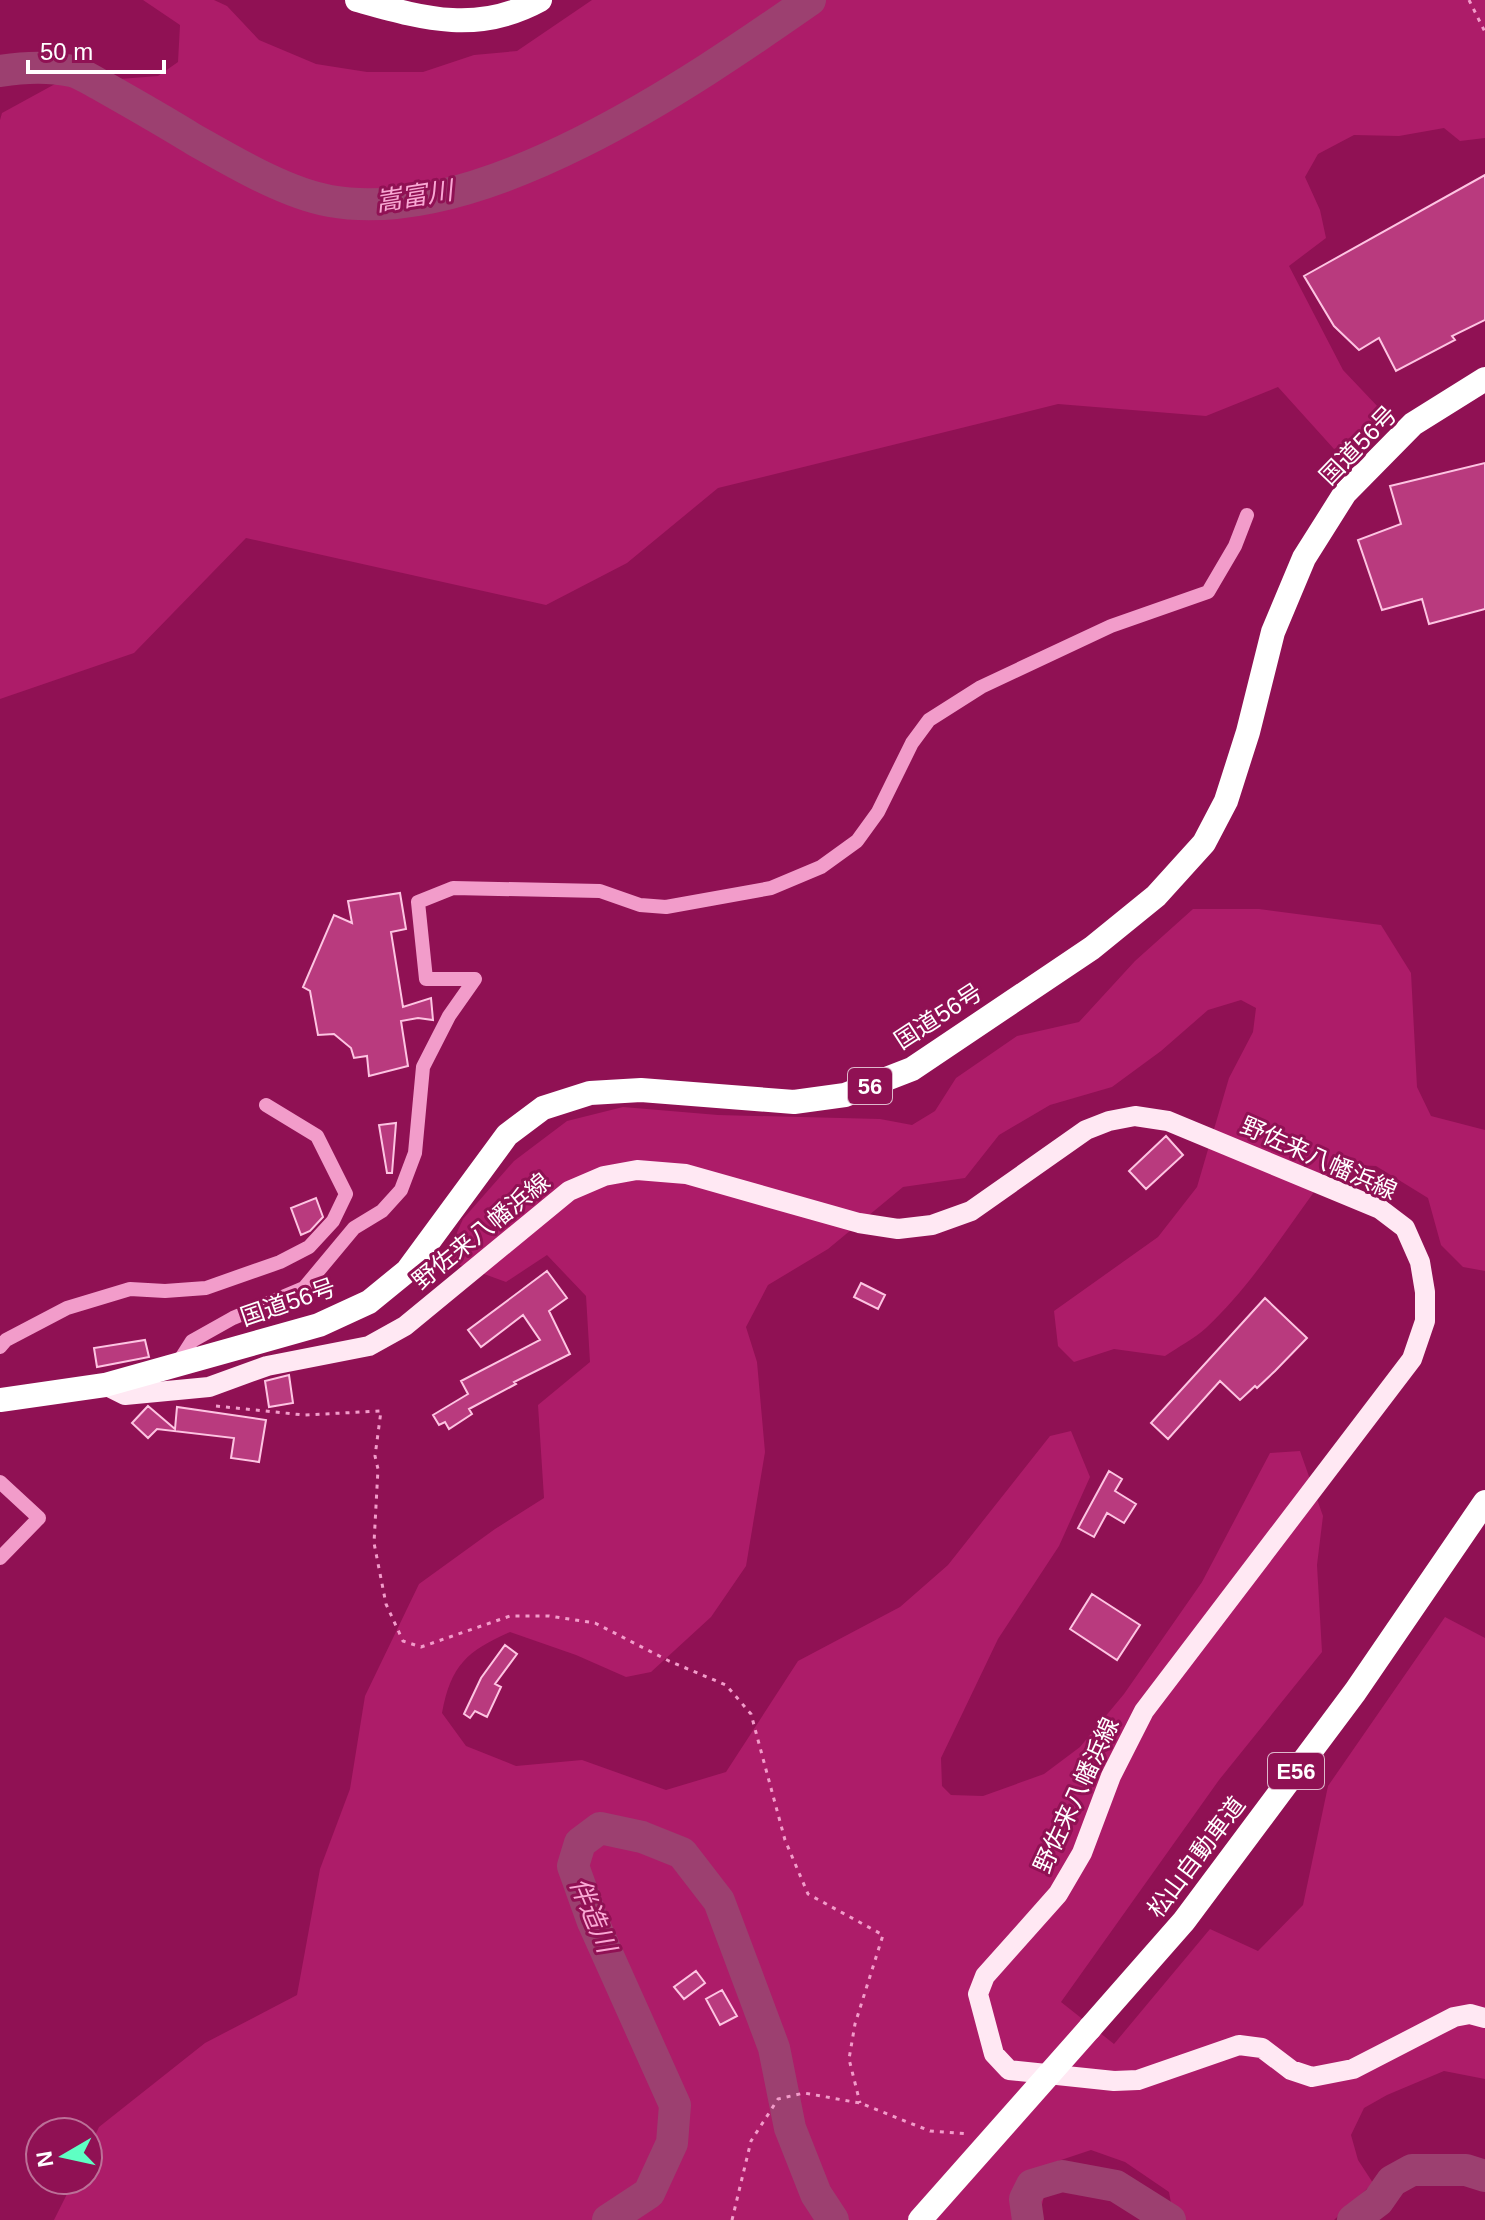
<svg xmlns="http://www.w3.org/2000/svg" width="1485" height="2220" viewBox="0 0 1485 2220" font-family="Arial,'Noto Sans JP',sans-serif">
<rect width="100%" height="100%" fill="#901154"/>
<path fill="#ad1c69" d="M143 0H214L227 6 259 40 316 64 367 72H423L474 55 517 51 592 0H1485V138L1460 141 1444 128 1399 136 1354 135 1318 154 1305 177 1320 210 1326 238 1289 266 1343 370 1379 408 1373 429 1334 449 1278 387 1206 416 1058 404 718 488 627 563 546 605 246 538 134 653 0 699V120L2 113 55 84 158 76 178 62 180 25Z
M1193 909H1259L1381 925 1411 973 1417 1087 1431 1116 1485 1130V1271L1463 1267 1441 1245 1428 1198 1376 1166 1335 1164C1292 1219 1257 1280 1206 1328 1194 1339 1178 1347 1165 1356L1114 1349 1074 1362 1058 1346 1054 1311 1158 1237 1197 1187 1229 1078 1253 1032 1256 1008 1241 1000 1208 1010 1161 1051 1112 1087 1050 1105 999 1135 965 1178 903 1187 828 1249 768 1285 746 1327 757 1362 765 1452 746 1566 711 1617 651 1672 626 1677 576 1655 510 1632C467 1651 451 1665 442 1713L466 1746 516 1766 582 1760 666 1790 726 1772 798 1661 900 1607 948 1565 1050 1436 1071 1431 1090 1477 1059 1546 998 1639 941 1758 942 1786 951 1795 983 1796 1044 1774 1080 1747 1124 1694 1202 1582 1270 1453 1300 1451 1323 1516 1317 1565 1322 1652 1219 1780 1061 2002 1114 2044 1210 1929 1258 1951 1303 1905 1328 1786 1445 1617 1485 1638V2079L1444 2071 1387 2095 1364 2108 1351 2135 1358 2160 1373 2183 1334 2220H1174L1169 2192 1125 2162 1091 2150 1052 2163 1041 2209 1042 2220H54L74 2180H88V2150L99 2127 205 2043 297 1995 320 1869 350 1789 365 1696 419 1584 495 1529 544 1498 538 1405 590 1362 586 1296 547 1255 506 1282 454 1263 450 1248 463 1219 514 1161 567 1121 623 1107 718 1115 880 1119 912 1125 935 1111 956 1078 1017 1036 1079 1022 1135 961Z"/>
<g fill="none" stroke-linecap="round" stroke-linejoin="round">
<path stroke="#9c4070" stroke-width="32" d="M0 71C24 67 48 66 72 71 83 74 94 82 104 87 134 104 164 121 193 139 232 161 285 193 330 201 481 228 691 83 810 0
M608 2220 649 2193 672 2143 675 2105 593 1922 573 1866 580 1843 600 1828 642 1837 682 1853 719 1901 774 2048 790 2128 816 2194 833 2220
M1028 2220 1025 2199 1032 2185 1062 2176 1116 2186 1170 2220
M1353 2220 1378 2201 1392 2181 1412 2170H1466L1485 2176"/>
</g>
<path fill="#b93a7e" stroke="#fdc4e2" stroke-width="2" d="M1485 175V320L1452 336 1455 340 1396 371 1379 338 1359 350 1334 326 1304 276Z
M1485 463V609L1429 624 1422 599 1382 610 1358 540 1401 524 1390 486Z
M400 893 406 929 391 932 403 1007 431 998 433 1020 418 1018 401 1021 408 1066 369 1076 367 1056 354 1058 351 1048 334 1034 318 1035 310 991 303 987 334 915 352 923 348 901Z
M396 1123 392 1173H387L379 1125Z
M1166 1136 1183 1155 1146 1189 1129 1171Z
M316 1198 323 1217 310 1231 301 1235 291 1208Z
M547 1271 567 1298 549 1311 570 1354 514 1382 516 1384 469 1409 472 1414 449 1429 445 1422 439 1425 433 1415 468 1394 461 1381 540 1340 523 1315 481 1347 468 1330Z
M861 1283 885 1295 878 1309 854 1297Z
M1265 1298 1307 1338 1275 1371 1257 1388 1255 1386 1240 1400 1220 1381 1168 1439 1151 1423Z
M145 1340 149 1357 97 1367 94 1348Z
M289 1375 293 1403 269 1407 265 1381Z
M148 1406 175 1429 177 1407 266 1420 259 1462 231 1458 234 1438 157 1429 148 1438 132 1423Z
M1109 1471 1122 1479 1115 1491 1136 1504 1124 1523 1107 1513 1094 1537 1078 1528Z
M1092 1594 1140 1625 1117 1660 1070 1629Z
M505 1645 517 1654 495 1684 501 1687 487 1717 475 1711 470 1718 464 1714 481 1678Z
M696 1971 705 1983 684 1999 674 1987Z
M722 1990 737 2016 720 2025 706 1999Z"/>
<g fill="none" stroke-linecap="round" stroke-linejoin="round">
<path stroke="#f29cca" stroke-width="3" stroke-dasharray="4 6" stroke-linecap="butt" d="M1469 0 1485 32
M216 1406 304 1415 381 1411 375 1456 378 1469 374 1543 386 1604 403 1641 421 1647 510 1616H549L595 1623 669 1661 726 1685 751 1714 785 1840 808 1894 883 1935 855 2024 849 2059 860 2103
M732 2220 751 2141 778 2099 804 2093 860 2103 930 2131 969 2134"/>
<path stroke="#f29cca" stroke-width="14" d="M0 1347 6 1340 67 1308 130 1289 165 1291 206 1288 280 1262 309 1247 333 1221 346 1194 317 1136 266 1105
M178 1363 192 1341 233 1318 304 1288 354 1228 382 1211 401 1190 415 1153 423 1067 449 1016 475 979H426L418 902 453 888 600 891 640 905 666 907 771 888 821 867 857 841 878 812 912 743 929 720 981 687 1111 626 1208 592 1235 546 1247 515
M0 1482 39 1518 0 1558"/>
<path stroke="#ffe8f3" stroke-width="20" d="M105 1385 125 1395 209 1387 267 1366 369 1346 405 1326 569 1191 604 1176 637 1170 686 1174 859 1223 898 1229 932 1225 971 1211 1086 1130 1109 1121 1135 1116 1168 1121 1380 1209 1405 1228 1420 1262 1425 1292V1321L1412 1359 1144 1711 1111 1776 1082 1853 1058 1894 985 1976 978 1994 994 2054 1009 2070 1114 2081 1138 2080 1239 2045 1262 2048 1291 2070 1312 2077 1353 2069 1454 2017 1470 2014 1485 2018"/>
<path stroke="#fff" stroke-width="24" d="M357 0C422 18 476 35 540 0
M0 1400 105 1385 319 1325 369 1302 407 1271 507 1135 543 1108 590 1093 641 1090 794 1102 845 1095 912 1069 1092 948 1156 896 1204 843 1226 801 1248 732 1273 632 1304 558 1345 493 1413 424 1485 379
M1090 2028 1184 1921 1355 1692 1485 1502"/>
<path stroke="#fff" stroke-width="24" d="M920 2220 1090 2028"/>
</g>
<g text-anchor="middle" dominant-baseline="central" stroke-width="6" stroke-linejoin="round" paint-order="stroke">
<g fill="#901154" stroke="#deb8cc" stroke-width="2">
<rect x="848" y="1068" width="44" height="36" rx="6"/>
<rect x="1268" y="1753" width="56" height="36" rx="6"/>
</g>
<g font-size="22" font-weight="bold" fill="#fff">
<text x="870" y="1086">56</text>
<text x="1296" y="1771">E56</text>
</g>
<g font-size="24" fill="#fff" stroke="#901154">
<text transform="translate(1358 445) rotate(-46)">国道56号</text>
<text transform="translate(938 1016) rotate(-33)">国道56号</text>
<text transform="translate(1319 1158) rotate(24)">野佐来八幡浜線</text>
<text transform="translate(481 1231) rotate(-39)">野佐来八幡浜線</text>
<text transform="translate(288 1302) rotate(-19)">国道56号</text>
<text transform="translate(1076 1795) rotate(-65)">野佐来八幡浜線</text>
<text transform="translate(1196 1857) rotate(-53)">松山自動車道</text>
</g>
<g font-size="26" font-style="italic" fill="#f9a8d4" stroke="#901154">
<text transform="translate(414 196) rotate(-9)">嵩富川</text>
<text transform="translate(593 1915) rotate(67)">伴造川</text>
</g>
</g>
<g transform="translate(64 2156) rotate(261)"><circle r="38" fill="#901154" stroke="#bc7098" stroke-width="2"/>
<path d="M0-6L14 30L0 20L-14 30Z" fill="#5effc3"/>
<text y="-12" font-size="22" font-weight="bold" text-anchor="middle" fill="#ffffff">N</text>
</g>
<path d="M28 60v12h136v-12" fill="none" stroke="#ffffff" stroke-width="4"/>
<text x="40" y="60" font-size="24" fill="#ffffff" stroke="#901154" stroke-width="6" paint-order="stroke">50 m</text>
</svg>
